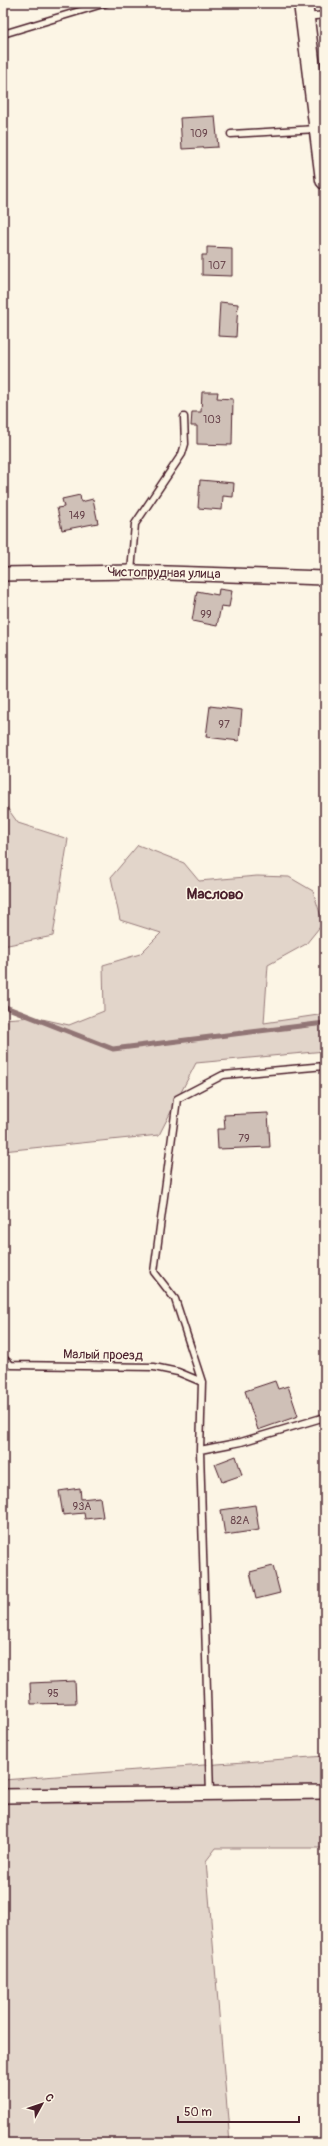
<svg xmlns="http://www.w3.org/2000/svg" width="328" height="2146" viewBox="0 0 328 2146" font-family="Pangolin,sans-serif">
<rect width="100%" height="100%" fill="#fcf5e5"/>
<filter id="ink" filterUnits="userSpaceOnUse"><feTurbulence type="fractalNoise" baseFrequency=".025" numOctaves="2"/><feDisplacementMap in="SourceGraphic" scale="8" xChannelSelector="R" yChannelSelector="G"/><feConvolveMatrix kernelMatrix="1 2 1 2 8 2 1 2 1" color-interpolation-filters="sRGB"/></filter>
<g filter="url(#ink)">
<path fill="#e2d5ca" stroke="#967a7a" d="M3 802 18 823 68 839 53 936 3 946Z
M138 845 184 863 199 881 257 876 289 877 313 891 323 923 306 944 268 965 264 1023 325 1014V1051L196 1063 159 1135 3 1151V1019L33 1017 69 1025 104 1011 103 965 140 954 161 933 120 920 111 877Z
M325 1756V1848H216L206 1861 230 2143H3V1780Z"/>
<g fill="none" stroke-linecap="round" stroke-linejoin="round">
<path stroke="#917474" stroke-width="5" d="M3 1006 113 1049 325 1023"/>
</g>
<path fill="#cfc0b7" stroke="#4a1f2b" d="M215 116 218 147 182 149 180 118Z
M207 247 232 248V276L202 275V255H207Z
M220 302 238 304 236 337 218 336Z
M202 392H218L217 398 233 399 232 445 197 444V426H191L192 412H201Z
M200 480 234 483 233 497 223 496 222 510 198 508Z
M80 495 81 502 93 499 98 523 62 530 57 508 64 507 62 499Z
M219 589 232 591 229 607 221 606 217 626 192 621 197 591 218 595Z
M210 706 242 710 239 741 206 737Z
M268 1113 270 1147 218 1149 217 1129H225L224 1115Z
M275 1381 278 1389 288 1386 298 1416 258 1430 245 1391Z
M236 1456 242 1475 222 1482 215 1464Z
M80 1488 81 1499 100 1497 103 1517 85 1519 84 1513 63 1515 59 1491Z
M255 1505 259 1530 225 1535 221 1510Z
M273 1566 280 1593 256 1599 250 1572Z
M75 1681 76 1703 31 1704 30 1683Z"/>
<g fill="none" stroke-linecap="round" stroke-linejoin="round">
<defs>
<path id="lane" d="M306 17 325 15
M3 34 106 3
M231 134 317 129
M131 572 135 524 182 454 185 444 184 417
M3 1358 11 1365 154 1367 178 1372 202 1382
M200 1450 241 1442 325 1417
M210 1794 200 1450 202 1382 175 1299 154 1272 177 1099 223 1075 325 1066"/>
<path id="street" d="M3 574 136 572 325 578
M3 1796 325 1792"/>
<path id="secondary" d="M303 3 325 180"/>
</defs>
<use href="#lane" stroke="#4a1f2b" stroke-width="9"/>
<use href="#street" stroke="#4a1f2b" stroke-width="16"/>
<use href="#secondary" stroke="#4a1f2b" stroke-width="21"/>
<use href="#lane" stroke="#fcf5e5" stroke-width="6"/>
<use href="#street" stroke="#fcf5e5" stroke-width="13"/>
<use href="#secondary" stroke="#fcf5e5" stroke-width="18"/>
</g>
</g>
<g text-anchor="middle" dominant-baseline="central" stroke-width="3" stroke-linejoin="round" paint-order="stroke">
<g font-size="11" fill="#6b474e">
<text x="199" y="133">109</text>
<text x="217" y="265">107</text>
<text x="212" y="419">103</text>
<text x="77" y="515">149</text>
<text x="206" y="614">99</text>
<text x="224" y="724">97</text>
<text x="244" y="1138">79</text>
<text x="82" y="1506">93А</text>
<text x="240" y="1520">82А</text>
<text x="53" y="1693">95</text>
</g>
<g font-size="13" fill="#4a1f2b" stroke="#fcf5e5">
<text transform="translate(164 573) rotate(1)">Чистопрудная улица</text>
<text transform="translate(103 1355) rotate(1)">Малый проезд</text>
</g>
<g font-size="15" font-weight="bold" fill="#4a1f2b" stroke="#fcf5e5">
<text x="215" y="894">Маслово</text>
</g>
</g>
<rect width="328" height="2146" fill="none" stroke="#fcf5e5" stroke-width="16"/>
<rect x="8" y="8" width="312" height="2130" fill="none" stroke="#4a1f2b" stroke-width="1.5" filter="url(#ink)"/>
<g transform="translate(42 2104) rotate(50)" stroke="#fcf5e5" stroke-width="3" paint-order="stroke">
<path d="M0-3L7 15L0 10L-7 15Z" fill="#4a1f2b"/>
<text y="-6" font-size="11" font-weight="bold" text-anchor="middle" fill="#4a1f2b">С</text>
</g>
<path d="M178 2116v6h121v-6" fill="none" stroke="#4a1f2b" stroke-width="2"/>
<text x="184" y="2116" font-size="12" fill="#4a1f2b" stroke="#fcf5e5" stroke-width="3" paint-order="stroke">50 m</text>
</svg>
